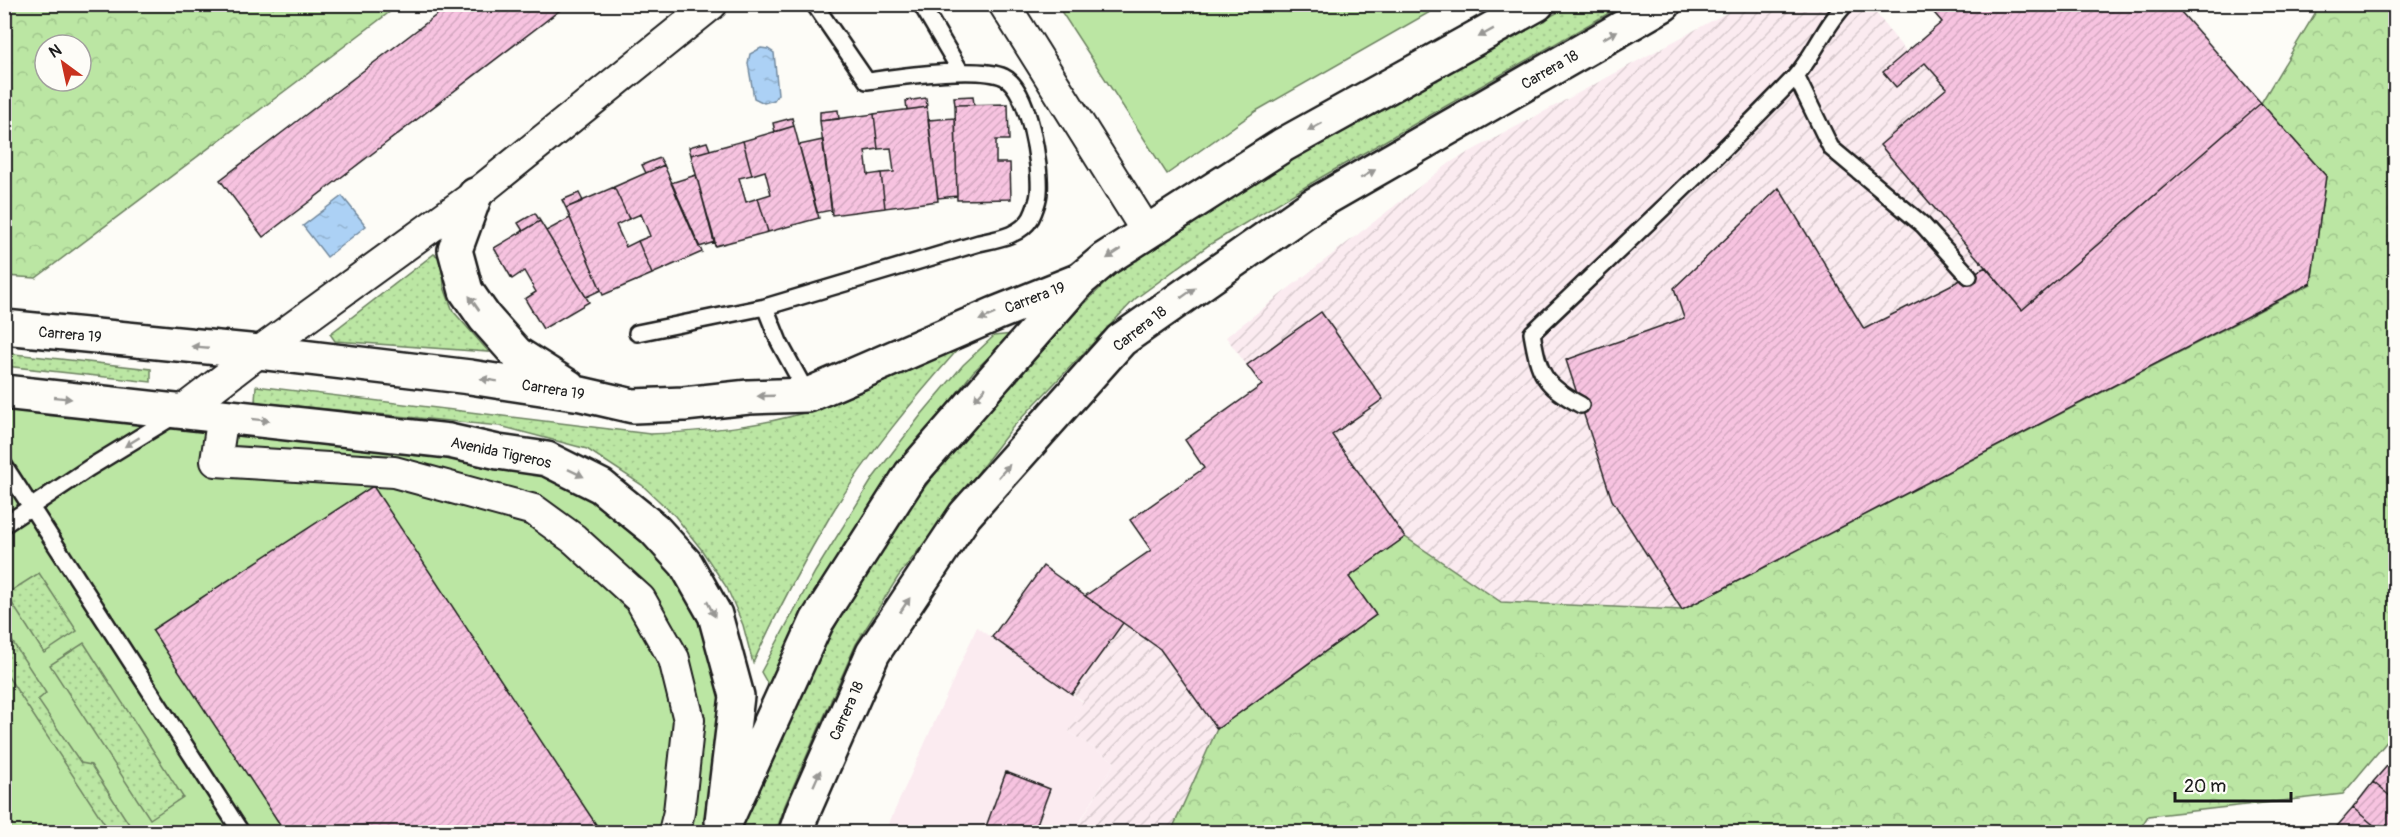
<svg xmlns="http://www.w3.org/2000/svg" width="2400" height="837" viewBox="0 0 2400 837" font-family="Pangolin,sans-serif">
<defs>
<pattern id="industrial-furrows" width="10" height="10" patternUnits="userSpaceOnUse" patternTransform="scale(1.5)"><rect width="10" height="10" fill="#fbebf0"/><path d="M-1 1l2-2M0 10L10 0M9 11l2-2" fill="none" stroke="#d7c9cd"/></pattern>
<pattern id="forest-crowns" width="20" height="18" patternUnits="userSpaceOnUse" patternTransform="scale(1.5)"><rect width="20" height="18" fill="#bbe6a3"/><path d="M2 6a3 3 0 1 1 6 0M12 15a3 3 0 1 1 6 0" fill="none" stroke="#a0c58c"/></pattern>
<pattern id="garden-dots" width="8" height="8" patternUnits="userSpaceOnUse" patternTransform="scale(1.5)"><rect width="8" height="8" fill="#bbe6a3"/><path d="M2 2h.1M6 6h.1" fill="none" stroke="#a0c58c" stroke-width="1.8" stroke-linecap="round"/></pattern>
<pattern id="water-ripples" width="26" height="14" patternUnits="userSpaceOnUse" patternTransform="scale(1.5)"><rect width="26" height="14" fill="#acd1f5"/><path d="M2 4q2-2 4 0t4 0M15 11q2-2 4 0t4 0" fill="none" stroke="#93b3d1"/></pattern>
<pattern id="building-hatch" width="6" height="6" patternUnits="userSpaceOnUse" patternTransform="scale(1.5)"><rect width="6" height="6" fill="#f7c3e0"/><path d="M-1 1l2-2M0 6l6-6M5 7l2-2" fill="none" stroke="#d3a7c0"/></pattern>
</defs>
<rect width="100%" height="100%" fill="#fdfcf7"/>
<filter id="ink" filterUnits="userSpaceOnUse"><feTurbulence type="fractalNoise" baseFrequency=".0167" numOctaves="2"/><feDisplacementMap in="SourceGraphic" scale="12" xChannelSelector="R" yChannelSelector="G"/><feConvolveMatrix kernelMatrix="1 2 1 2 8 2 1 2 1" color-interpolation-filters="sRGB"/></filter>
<g filter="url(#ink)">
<path fill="#fbebf0" d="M977 627 1083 702 1069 732 1115 762 1078 825 1092 832H885Z"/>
<path fill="url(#industrial-furrows)" d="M1741 5H1870L1906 52 1941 22 1929 7V5H2174L2326 176 2311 283 1682 610 1501 602 1405 537 1376 615 1217 729 1171 832H1092L1078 826 1115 762 1069 732 1083 701 992 637 1043 566 1085 596 1150 550 1130 520 1204 468 1185 440 1261 385 1226 337 1451 162Z"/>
<path fill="#bbe6a3" stroke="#6c8160" stroke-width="1.5" d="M1426 5 1430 12 1256 111 1167 174 1057 5Z
M1013 334 973 372 877 497 818 590 770 688 761 672 815 572 873 478 921 415 963 365 994 336Z
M5 392 498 452 654 529 737 696 721 832H5Z"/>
<path fill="url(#forest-crowns)" stroke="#6c8160" stroke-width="1.5" fill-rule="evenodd" d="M4 5 5 4 399 5 36 278 5 276ZM45 45H81V81H45Z
M2320 5H2395V732L2343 794 2148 816 2138 832H1171L1217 729 1376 615 1349 577 1405 537 1501 602 1682 610 2311 284 2326 176 2261 103Z"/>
<path fill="url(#garden-dots)" stroke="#6c8160" stroke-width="1.5" d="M1571 5H1623L1320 178 1209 245 1135 299 1012 428 898 577 856 644 785 805 776 832H736L793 705 872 559 986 404 1115 273 1305 151Z
M434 254 442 259 444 287 453 311 489 352 335 341 330 334Z
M960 347C914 399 868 454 832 513 803 562 777 612 753 663L743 625 727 588 701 549 675 516 642 485 587 449 500 426 255 402 256 386 650 434C710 431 769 426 826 406 872 390 915 365 960 347Z
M5 353 151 369V382L5 366Z
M39 573 77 631 44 653 6 594Z
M4 629 46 693 38 700 81 763 91 765 134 832H110L5 672Z
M84 643 183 797 150 819 50 665Z"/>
<path fill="url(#water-ripples)" stroke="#72899e" stroke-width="1.5" d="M761 48 768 49 774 53 778 94 774 100 764 103 754 98 748 63 750 54Z
M342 196 366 226 327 257 303 226Z"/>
<path fill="url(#building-hatch)" stroke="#1c1c1c" stroke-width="1.5" d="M451 4H568L263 237 220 180Z
M1932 4H2174L2261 103 2022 310 1880 145 1947 88 1925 63 1896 87 1883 72 1942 22 1929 7Z
M973 96 974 105H955L954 97Z
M926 98 927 107 907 110 906 101Z
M2261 103 2326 176 2311 283 1682 610 1612 500 1566 360 1684 318 1674 288 1779 188 1864 329 1986 267 2022 310Z
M1008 104 1009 140H996V163H1010L1011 199 957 200 955 105Z
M927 107 938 201 885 208 881 173 894 172 891 148 878 149 874 114Z
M838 110 839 119 820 121V112Z
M874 114 878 149 865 151 868 175 881 173 885 208 832 215 820 121Z
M792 118 794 126 775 132 773 123Z
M955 118 957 196 938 198 928 120Z
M794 126 819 218 768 232 758 198 771 194 765 171 752 175 743 141Z
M823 140 832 210 817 213 799 145Z
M743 141 752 175 739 178 746 202 758 198 768 232 715 246 691 155Z
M707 142 710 150 691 155 689 147Z
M660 158 664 165 646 173 642 165Z
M664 165 702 252 652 274 638 241 650 236 641 214 629 219 614 187Z
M696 175 715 242 699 247 671 183Z
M614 187 629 219 616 225 626 247 638 241 652 274 603 295 566 208Z
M579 193 583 201 566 208 562 200Z
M535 213 540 221 523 231 518 223Z
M570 218 601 290 586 297 546 231Z
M540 221 589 302 543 329 525 299 536 292 524 271 512 279 494 248Z
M1321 312 1383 399 1332 435 1405 537 1349 577 1376 615 1217 729 1160 649 1085 596 1151 550 1130 520 1204 468 1185 440 1262 385 1247 365Z
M373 486 601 832H285L152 630Z
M1043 566 1123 623 1072 694 992 637Z
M2394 758 2396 759V801L2373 782Z
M1006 772 1050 789 1034 832H984Z
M2373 782 2396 801V832H2382L2353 808Z
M2353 808 2382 832H2332Z"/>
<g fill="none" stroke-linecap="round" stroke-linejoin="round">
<defs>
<path id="lane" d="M921 4 961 72
M1796 76 1831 148 1923 225 1969 276
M637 333 765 307
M808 395 779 342 765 307 979 243C997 239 1020 236 1031 218 1034 212 1039 199 1039 192 1041 166 1029 89 1004 77 977 65 898 77 867 81L814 4
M1581 405C1543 385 1539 374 1532 333 1620 249 1709 166 1793 79 1814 57 1824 26 1846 4
M4 465 241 832
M4 525 89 468 174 416"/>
<path id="street" d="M1004 4 1147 232
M182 411 259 352 475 195 712 4
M223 415 216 461 394 472 534 510 574 539 640 599 674 659 689 720 679 812 674 832"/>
<path id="secondary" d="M475 195 455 250 466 291 485 318 517 354 569 387
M4 327 259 352 470 377 581 394 633 406 684 404 749 397 808 395 995 314 1080 280
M4 392 449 441 498 452 547 459 601 486 654 529 686 564 715 615 737 696 722 821"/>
<path id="primary" d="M721 832 817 621 911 474 1080 280 1105 259 1283 145 1537 4
M796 832 802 814 873 653 965 515 1121 340 1312 206 1664 4"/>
</defs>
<use href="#lane" stroke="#1c1c1c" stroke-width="20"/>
<use href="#street" stroke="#1c1c1c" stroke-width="34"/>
<use href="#secondary" stroke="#1c1c1c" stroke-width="38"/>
<use href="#primary" stroke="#1c1c1c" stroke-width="38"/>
<use href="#lane" stroke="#fdfcf7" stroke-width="15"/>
<use href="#street" stroke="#fdfcf7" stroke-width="30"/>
<use href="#secondary" stroke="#fdfcf7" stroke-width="33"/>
<use href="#primary" stroke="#fdfcf7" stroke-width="33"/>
</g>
<defs><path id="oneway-solid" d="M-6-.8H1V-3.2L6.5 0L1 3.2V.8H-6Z" transform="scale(1.5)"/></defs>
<g fill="#989794">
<use href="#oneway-solid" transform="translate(1486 33) rotate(151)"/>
<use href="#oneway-solid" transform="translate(1610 35) rotate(-30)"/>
<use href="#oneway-solid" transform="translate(1315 127) rotate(151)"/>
<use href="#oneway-solid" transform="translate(1368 174) rotate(-30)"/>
<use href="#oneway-solid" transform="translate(1114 254) rotate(147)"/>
<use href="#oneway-solid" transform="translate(1188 293) rotate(-35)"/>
<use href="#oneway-solid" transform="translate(474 303) rotate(-125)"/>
<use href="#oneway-solid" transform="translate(987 317) rotate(157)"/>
<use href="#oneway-solid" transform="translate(200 347) rotate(-175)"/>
<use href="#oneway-solid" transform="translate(489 380) rotate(-171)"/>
<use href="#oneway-solid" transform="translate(980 394) rotate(131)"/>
<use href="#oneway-solid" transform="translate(766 396) rotate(178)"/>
<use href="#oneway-solid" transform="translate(63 398) rotate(6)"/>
<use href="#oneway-solid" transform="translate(261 420) rotate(6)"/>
<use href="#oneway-solid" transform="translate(132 442) rotate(148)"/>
<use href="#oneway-solid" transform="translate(1004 471) rotate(-48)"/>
<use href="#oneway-solid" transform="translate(576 473) rotate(26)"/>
<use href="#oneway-solid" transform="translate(905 605) rotate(-56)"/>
<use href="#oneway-solid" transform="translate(711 609) rotate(63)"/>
<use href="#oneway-solid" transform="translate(817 778) rotate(-66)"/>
</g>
</g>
<g text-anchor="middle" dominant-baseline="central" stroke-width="5" stroke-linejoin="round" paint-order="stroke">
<g font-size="15" fill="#1c1c1c" stroke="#fdfcf7">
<text transform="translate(1550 70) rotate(-30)">Carrera 18</text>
<text transform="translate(1035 298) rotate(-21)">Carrera 19</text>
<text transform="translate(1140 329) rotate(-38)">Carrera 18</text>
<text transform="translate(70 335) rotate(5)">Carrera 19</text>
<text transform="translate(553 390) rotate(9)">Carrera 19</text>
<text transform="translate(501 453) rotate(12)">Avenida Tigreros</text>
<text transform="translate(847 711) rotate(-66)">Carrera 18</text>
</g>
</g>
<rect width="2400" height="837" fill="none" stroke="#fdfcf7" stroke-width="24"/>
<rect x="12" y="12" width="2376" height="813" fill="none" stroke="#1c1c1c" stroke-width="2" filter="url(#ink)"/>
<g transform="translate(63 63) rotate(327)"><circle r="28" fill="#fdfcf7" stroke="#a3a29f" stroke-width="1.5"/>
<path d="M0-4.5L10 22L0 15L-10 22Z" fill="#c8321e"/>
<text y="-9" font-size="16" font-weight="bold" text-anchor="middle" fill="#1c1c1c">N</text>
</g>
<path d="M2175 792v9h116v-9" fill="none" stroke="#1c1c1c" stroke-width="3"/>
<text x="2184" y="792" font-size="18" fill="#1c1c1c" stroke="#fdfcf7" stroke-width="4.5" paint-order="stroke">20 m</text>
</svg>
